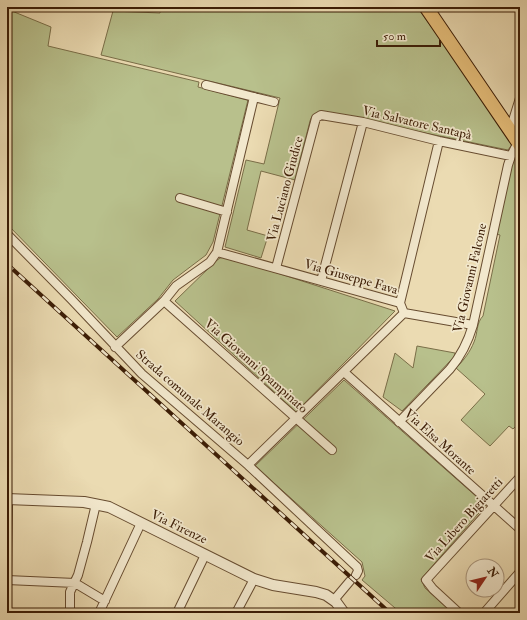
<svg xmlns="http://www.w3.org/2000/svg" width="527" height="620" viewBox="0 0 527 620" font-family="'IM FELL Double Pica',serif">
<rect width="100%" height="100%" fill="#ebdbb2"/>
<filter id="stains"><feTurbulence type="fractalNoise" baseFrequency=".005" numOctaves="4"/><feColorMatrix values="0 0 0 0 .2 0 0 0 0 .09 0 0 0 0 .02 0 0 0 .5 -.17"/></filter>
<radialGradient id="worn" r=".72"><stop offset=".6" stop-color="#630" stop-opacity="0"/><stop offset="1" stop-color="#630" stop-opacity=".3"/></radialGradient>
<path fill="#b8c08c" stroke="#7a6e48" d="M160 7H417L514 142 508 150 323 112C317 113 312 114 310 121L295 180 261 171 247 230 268 236 261 258 225 247 246 160 264 164 280 98 101 55 113 11 160 13Z
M7 9 51 27 48 46 199 82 198 87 248 100 213 242 206 255 173 280 158 299 117 337 7 224Z
M520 156V424L519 423 513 429 509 426 490 446 461 420 485 394 456 368C464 360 470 352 474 342 478 333 476 323 483 316L500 235 496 234 510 168 513 161Z
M225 257 237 260 395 311 296 412 175 301 216 261 220 258Z
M417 346 455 353V356L402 411 383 397 395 353 413 368Z
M344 380 486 505 421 579 425 588 453 613H401L362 580 365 576 362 562 255 466Z"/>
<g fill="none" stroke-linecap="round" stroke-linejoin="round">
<defs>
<path id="minor" d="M206 85 274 102
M510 130 520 98
M180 198 227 212
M7 234 71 299 142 374 248 465 357 567 358 571 356 575
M217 252 400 303 404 313 473 325
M276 268 316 118 321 115 363 122 439 141 511 156
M321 281 363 122
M164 301 332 450
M400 303 439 141
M115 347 164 301 176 286 210 262 217 252 254 97
M344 372 520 529
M399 422 450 369C461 356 468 342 473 325L508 165 511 156 518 142
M248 465 404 313
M7 580 75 583 105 601
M7 580 8 499
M334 600 350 581
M70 613V592L78 575 87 542 96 504
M99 613 141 523
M177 613 205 555
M236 613 254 579
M459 613 433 589 426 580 520 477
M484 613 520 572"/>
<path id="tertiary" d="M7 499 84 502 109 507 254 579 273 585 316 592 326 595 336 602 344 613"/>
<path id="primary" d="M426 7 520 145"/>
</defs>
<use href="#minor" stroke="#674c30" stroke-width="10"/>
<use href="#tertiary" stroke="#674c30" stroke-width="12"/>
<use href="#primary" stroke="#3b1c05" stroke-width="15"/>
<use href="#minor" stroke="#f2e8cd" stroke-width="8"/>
<use href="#tertiary" stroke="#f2e8cd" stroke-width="10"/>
<use href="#primary" stroke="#e6be79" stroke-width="13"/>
<defs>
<path id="rail" d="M7 264 390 613"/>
</defs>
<use href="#rail" stroke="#3b1c05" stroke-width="4"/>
<use href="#rail" stroke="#f2e8cd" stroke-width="2.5" stroke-dasharray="8" stroke-linecap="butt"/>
</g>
<g text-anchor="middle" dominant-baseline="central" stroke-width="3.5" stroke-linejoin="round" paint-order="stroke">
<g font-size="13" fill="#3b1c05" stroke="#f2e8cd">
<text transform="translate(417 123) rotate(13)">Via Salvatore Santapà</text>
<text transform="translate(285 189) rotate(-75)">Via Luciano Giudice</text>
<text transform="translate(351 277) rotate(16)">Via Giuseppe Fava</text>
<text transform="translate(470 278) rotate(-77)">Via Giovanni Falcone</text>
<text transform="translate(256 366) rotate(42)">Via Giovanni Spampinato</text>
<text transform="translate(190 398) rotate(41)">Strada comunale Marangio</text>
<text transform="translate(440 442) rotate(42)">Via Elsa Morante</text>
<text transform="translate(464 520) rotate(-48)">Via Libero Bigiaretti</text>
<text transform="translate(179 527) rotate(26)">Via Firenze</text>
</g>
</g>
<rect width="527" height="620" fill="none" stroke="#ebdbb2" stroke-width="24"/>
<rect x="8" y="8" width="511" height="604" fill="none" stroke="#3b1c05" stroke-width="2"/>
<rect x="12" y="12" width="503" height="596" fill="none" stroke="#3b1c05"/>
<g transform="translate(485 578) rotate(55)"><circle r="19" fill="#f2e8cd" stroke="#a9967d"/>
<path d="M0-3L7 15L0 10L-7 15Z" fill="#8f2418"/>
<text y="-6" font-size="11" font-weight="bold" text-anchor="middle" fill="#3b1c05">N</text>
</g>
<path d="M377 40v6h63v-6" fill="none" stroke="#3b1c05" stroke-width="2"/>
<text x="383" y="40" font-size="12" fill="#3b1c05" stroke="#f2e8cd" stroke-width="3" paint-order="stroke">50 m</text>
<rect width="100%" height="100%" filter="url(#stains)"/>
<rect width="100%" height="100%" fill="url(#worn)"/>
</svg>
